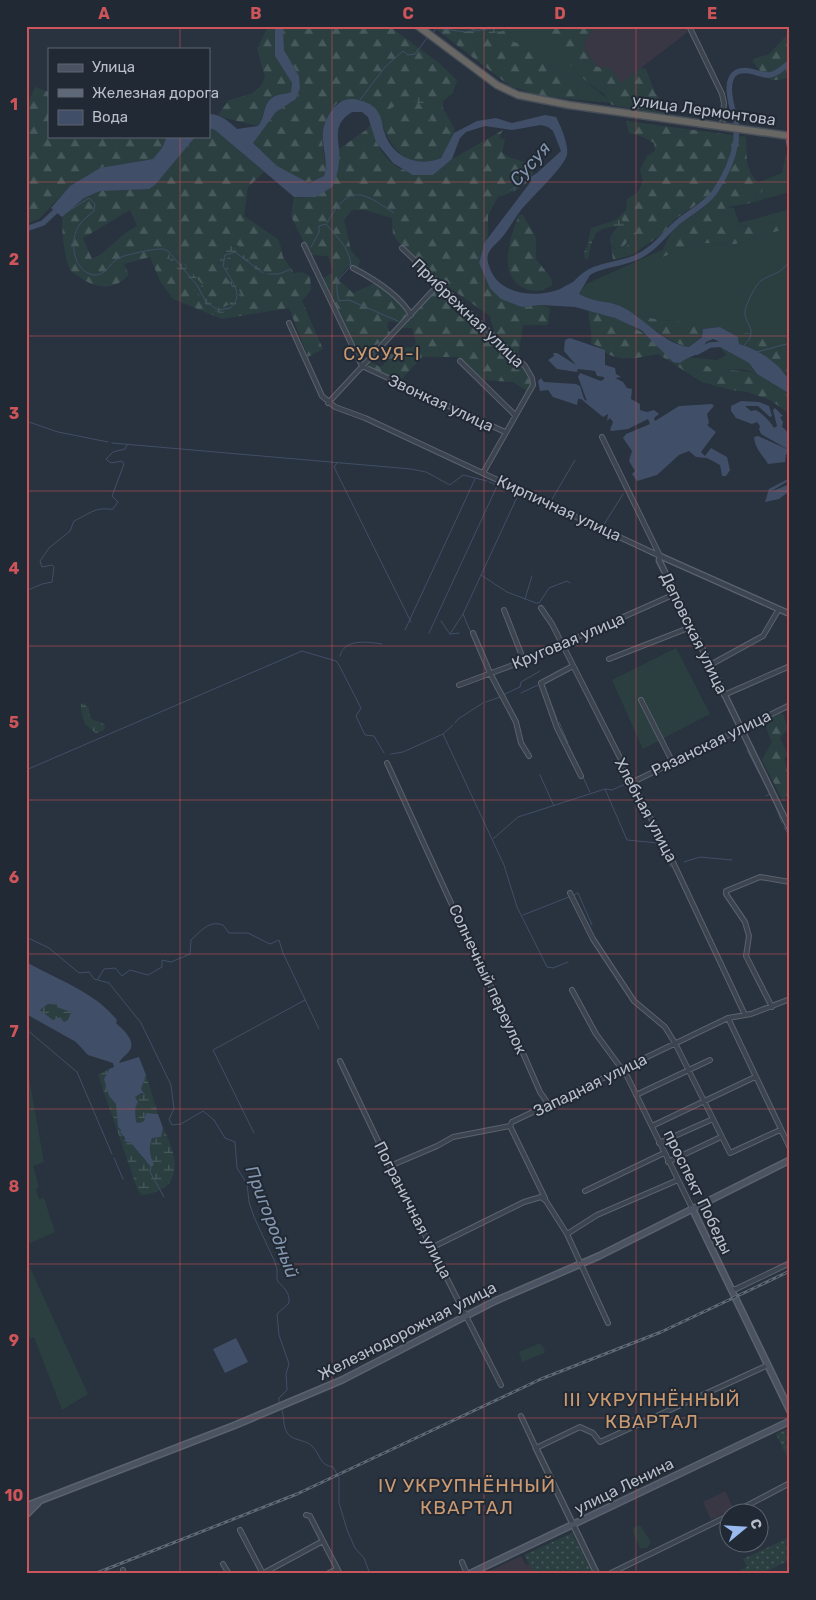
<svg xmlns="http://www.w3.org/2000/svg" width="816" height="1600" viewBox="0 0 816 1600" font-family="Rubik,sans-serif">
<defs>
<pattern id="forest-firs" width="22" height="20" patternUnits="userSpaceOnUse" patternTransform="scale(1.25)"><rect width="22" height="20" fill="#2b3f41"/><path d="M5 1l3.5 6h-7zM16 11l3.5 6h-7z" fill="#48595b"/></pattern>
<pattern id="wetland-marsh" width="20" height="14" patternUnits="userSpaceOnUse" patternTransform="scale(1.25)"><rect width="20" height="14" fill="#2b3f41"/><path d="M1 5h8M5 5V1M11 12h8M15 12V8" fill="none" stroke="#48595b"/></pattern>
<pattern id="park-dots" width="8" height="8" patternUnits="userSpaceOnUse" patternTransform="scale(1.25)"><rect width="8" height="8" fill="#2b3f41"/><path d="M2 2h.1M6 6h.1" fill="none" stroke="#48595b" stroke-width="1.8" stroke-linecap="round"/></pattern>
</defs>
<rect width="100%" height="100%" fill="#29323f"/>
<path fill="#393744" d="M596 26H686L688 32 621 83 597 67 584 49 585 41Z
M725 1491 734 1509 711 1520 703 1502Z
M521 1556 526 1565 530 1564 535 1574H483Z"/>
<path fill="#2b3f41" d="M503 26H532L585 80 612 103 578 100 577 86 567 74 556 70 529 46 514 42Z
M786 154 790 156V201L786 193 751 203 763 190 757 183 782 173Z
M728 207 734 208 739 223 790 209V347L778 349 745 333 738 337 720 327 703 329 690 322 659 320 633 314 610 304 590 301 579 294 586 284 664 249 660 258 690 246 705 243 735 244 781 230 775 223C759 227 744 229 729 222Z
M720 347 749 363 757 374C744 366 727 372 714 369 699 366 696 360 680 363L687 357 717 360 726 355Z
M676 648 710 714 643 749 612 680Z
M26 1061 44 1162 33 1166 39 1187 36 1189 39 1199 44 1198 55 1232 26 1245Z
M26 1259 88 1394 62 1410 34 1337 26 1340Z
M540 1343 545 1350 544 1353 522 1362 519 1352Z
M640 1525 651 1542 647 1548H640L633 1533V1528Z"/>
<path fill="url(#forest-firs)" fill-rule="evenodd" d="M268 26H275V56L292 83 291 92C285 95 277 93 272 98 262 104 265 117 258 126L225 118 218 115 229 100 251 94 261 86 265 77 257 49Z
M283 26H389L439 63 457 80 453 93 443 101V108L455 130C451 138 449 151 441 157 415 179 387 145 382 122L339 101C327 113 320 131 323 149 324 159 328 166 324 176 300 196 269 160 253 143L276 112 296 99 300 88 299 76 284 50Z
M432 26H503L514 42 529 46 556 70 567 74 577 86 578 100 538 95 510 86Z
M532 26H548L562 30 568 26H596L585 41 584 49 597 67 610 68 621 83 641 68 646 69 655 93 669 108 667 115 612 105 604 94 585 80Z
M790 32V77C768 84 767 79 753 62V59L769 54Z
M35 87 49 92V136H167L162 148 153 159 100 168 70 186 39 219 26 224V107Z
M626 121 746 137 747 162 750 172 763 190 751 203 728 207 729 222C748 232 765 222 785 223L781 230 735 244 705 243 690 246 660 258C664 249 669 232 677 226 692 215 710 207 718 190L675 219 662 234 632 255 613 260 611 246 615 249H624L633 235 623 247H615L614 234 622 220H616L626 210 627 199 637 193 643 182 640 170 647 156 655 151 654 143 643 137 629 133Z
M371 124C380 160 396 174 433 175L452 159 503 130 499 137 505 140 502 152C512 161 523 160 535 166 532 186 516 191 498 197L488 215V236L479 263 485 275 521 307 541 305 550 308 548 325H523L518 357 496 338 490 316 437 279 399 243 393 235 392 218 364 210H352L344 220 351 250 360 261 358 268 349 265 338 279 353 293 375 283 399 302 408 315 400 323 389 321 387 326 390 333 386 340 359 353 322 279 333 272 328 256 310 255 291 216 294 197 303 198 334 183 339 149 366 130Z
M209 128 215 130 264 172 248 187 244 216 279 240 283 257 294 273 302 272 310 276 311 290 302 301 323 349 308 357 289 308 222 319 173 299 160 281 150 257 124 264 129 275C115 289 101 290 84 280 80 277 74 274 71 271 64 260 62 231 62 217L84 198 100 191 160 179 196 136H209ZM130 210 137 226C119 234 110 251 92 259L83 238Z
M519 215H523L536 238V259L551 278 552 285C543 291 536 293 526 289 496 277 510 238 519 215Z
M442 290 452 299 450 307 461 317 469 315 523 368 531 383 527 391 513 382 482 380 458 357H422L400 381 367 368 369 361 380 367 384 365 387 355 392 354 396 348 412 347 416 343 412 328H400L434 292Z
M589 310C628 320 646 331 673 362L692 361 715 369 753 372 790 394V414L770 400 747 392 731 390 702 382 658 354C642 357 619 363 605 352 599 348 599 345 591 344 593 332 588 323 589 310Z
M633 314 659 320 690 322 703 329 704 334 689 347C671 343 648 325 633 314Z
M744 333 755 334 778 349 790 347V379C784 375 783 371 779 367 767 356 754 348 739 344L738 337Z
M777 713 783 714 788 729 780 738 788 755 784 759C789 774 794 789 783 801L762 760 772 742 764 723 765 718Z"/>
<path fill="url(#wetland-marsh)" d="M491 26H552L547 28 529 26 482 35H449Z
M417 96 426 97 432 102H424L422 104 434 126 419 103 414 101 413 102 416 107 404 105 391 112V108Z
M616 220H622L625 225 620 232 614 234V244L619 248 627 244 638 227C635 237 630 248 619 250 603 244 612 234 618 226 592 228 594 235 588 259H585L584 252 587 247 591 228Z
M232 244 238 245 241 253 263 271 264 274C247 268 246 250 226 259L225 263 241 294 240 304C229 313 223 315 210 310L166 255 168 251 180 252V259L202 284 210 302 224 307 232 302C239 272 209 281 224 247Z
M84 703 89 708C89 724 96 718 105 725L104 730 96 733C84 726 81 717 81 704Z
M48 1004H58L57 1006 71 1012 68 1021C56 1023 48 1018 40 1010Z
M109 1069 104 1079 109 1096 117 1104V1120L124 1141 131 1143 146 1162 152 1160 149 1149 152 1138 161 1137 163 1128C179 1158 184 1190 142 1195L138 1191 98 1075Z
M146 1075 158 1114 146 1113 144 1121 139 1123 136 1122 135 1108 138 1102 135 1096 145 1094 141 1089Z"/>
<path fill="url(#park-dots)" d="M790 1428V1463L776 1434Z
M572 1533 593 1574H535L524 1555Z
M790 1537V1560L761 1574H733L747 1567 743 1559Z"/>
<path fill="#404f67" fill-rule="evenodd" d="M275 26H283L284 50 299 76 300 88 296 99 276 112 253 143 277 166 309 183 324 176C330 159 318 142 325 123 332 106 343 94 362 101 368 103 375 106 378 112 382 118 382 126 385 134 393 157 418 168 441 158L454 133 477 121 496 118 512 123 545 115 556 117C561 126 569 146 567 155 564 167 531 198 521 210 515 218 510 227 504 235 492 250 481 251 492 273 503 295 538 298 560 289 570 284 579 277 590 275L579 294C594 303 606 300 620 306 644 317 663 344 689 347L702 337 703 329 720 327 738 337 739 344C754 348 767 356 779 367 783 371 784 375 790 379V394L757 374 749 363 720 347 718 341 713 339 706 342C698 359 693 353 680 363L673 362 641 330 615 318 575 307 541 305 522 307 501 299 490 288 479 263 485 242 532 180 507 192 537 173 561 151 553 131 548 127 541 125 512 130 485 126 466 132 460 138 452 159 433 175H413L393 163 376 142 368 117 362 112H352C336 122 337 132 339 149 340 161 338 176 332 187L316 197H294L215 130 209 128V114C221 114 228 121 237 129L258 126C266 117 262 105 272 98 277 93 285 95 291 92L292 83 275 56Z
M167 136H196L155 185 149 189 100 191 84 198 62 217 51 208 70 186 100 168 153 159 162 148Z
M570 338 605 350V365L615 368 616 374 621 377 615 378 623 382 627 388 632 389 631 399 640 404V410L647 412 654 410 659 414 654 418 655 421 679 406 712 404 714 406 707 414 709 423 707 425 716 432 701 452 705 456 711 448 727 457 730 470 726 476H722L720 465 707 458 696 457 689 451 679 455 657 475 637 481 632 474 635 471 629 461 632 451 623 438 626 434 650 424 648 419 628 429 612 431 610 430 613 422 610 418 607 421 608 414 603 417 581 399H578L577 405 553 397 548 390 540 391 538 381 541 378 544 382 576 384 580 386 584 399 587 401 578 377 580 373 601 381 604 379V377L597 376 595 371 578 369 577 372 557 369 548 360 554 356 553 353H557L576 365 564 351 565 340Z
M741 401 759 402 769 406 772 416 770 417 758 406H745L751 411 756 410C764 415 770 421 774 428L777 426 773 410 775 408 783 416 780 417 783 422 782 427C791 432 790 445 790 455L786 454 785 462 768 464C762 454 755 449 754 437L758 436 789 450 761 434 759 429 760 426 757 422 752 424 736 418 731 411V406Z
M786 480 788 481 770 492 790 484 787 493 779 499 765 502 769 489Z
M26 962C56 979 95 992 117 1020L116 1023C122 1029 136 1040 130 1050 127 1055 121 1058 119 1063L139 1057 146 1075 141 1089 146 1096 142 1093 135 1097 138 1102 135 1108 136 1122 139 1123 144 1121 146 1113 158 1114 163 1128 161 1137 152 1138C148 1149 150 1154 154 1165L151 1167 131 1143 124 1141 125 1138 120 1132 121 1130 118 1127 116 1104 109 1096 104 1079 109 1069 114 1067 113 1063 88 1055 76 1042 26 1014ZM48 1004H57V1007L71 1012 68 1020 64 1022 60 1017 53 1020 40 1010Z
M236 1338 248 1362 225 1373 213 1349Z"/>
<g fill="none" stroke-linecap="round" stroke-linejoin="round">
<path stroke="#404f67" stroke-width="1" d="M433 33 436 28 465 32 511 26
M360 100 385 67 403 51 408 55 415 54 427 38
M67 212 89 198 95 204 94 211C90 215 83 219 80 224 68 240 73 273 95 275 105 276 110 263 117 259 123 255 156 248 163 249L168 251 197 285 206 302 218 310 230 308C246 296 230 278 223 266L225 255 235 252 263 273
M327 223C349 184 360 190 394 213
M311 247 319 232V226L326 224C337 237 349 247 351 265 340 280 333 278 339 301L349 300 398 321
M268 274H279L291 269
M744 345C762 329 740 323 746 307 749 299 755 285 762 280 775 272 778 276 790 261
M757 352 790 343
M26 421 58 432 108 442
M112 443 411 469 426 472 450 485 463 475 487 481
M337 463 334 467 411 622
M489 482 543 504
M551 501 575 460
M546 506 577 520
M581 521 598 529
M603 526 623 494
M600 530 652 555
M656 562 672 593
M481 575 507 592 536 603H539L549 588 567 581 570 583
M26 591 42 584 52 582 54 567 52 565 42 567 40 561 49 548 70 531 74 521C83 517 92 510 101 509 105 508 109 510 113 509L118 502 112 496 124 464 122 461 111 463 106 459 113 452 125 449 127 445
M674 597 676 601
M525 599 532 576
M753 600 776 611
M780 613 790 617
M463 614 471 633
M441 621 450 634
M405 630 475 479
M429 633 498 484
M450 634 463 614 519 493
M451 634 459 633
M340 656C344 638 368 642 382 644
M545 688 557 719
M521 693 538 685
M503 695 520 687 521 682 540 671
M486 702 500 697
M559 722 568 743
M455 723 458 719 483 703
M443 734 453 725
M569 746 572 753
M747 750 768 790
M391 754 403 752 443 734 504 865 517 907 547 967 553 968 568 962
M26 770 302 651 336 661 339 665 361 708 356 716 365 735 374 736 384 753
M540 775 554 806
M582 775 590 792
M605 789 612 790 630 782
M766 796 770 794 774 803
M776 807 782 823
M784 827 790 838
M493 839 518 817 605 789 627 840 658 843 671 867
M684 862 700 857 732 860
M574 895 578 893 592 925
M523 915 569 897
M26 937 49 948 79 973 89 972 94 979 109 983 141 1023 171 1085 174 1109 169 1119 172 1125 181 1124 203 1111 214 1120 225 1138 235 1142 237 1168 247 1184 249 1202 254 1217 274 1260 277 1269V1280C283 1288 290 1291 289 1303L277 1314 279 1335 289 1364 286 1374 287 1390 279 1398V1403
M98 979 104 969 115 968 122 976 130 970 148 975 162 967V960L171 962 190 954 191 940C201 931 209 920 223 925L229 933H248L270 944 279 940 283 953 319 1029
M26 1029 77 1072 112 1154
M254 1133 213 1050 305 1000
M114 1158 123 1179
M151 1167 150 1172 164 1197
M281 1407C285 1416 282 1426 288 1434 292 1440 306 1440 312 1446 321 1455 319 1465 333 1467L339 1478V1503L347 1530 355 1548 364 1558 370 1574"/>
<path stroke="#404f67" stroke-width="5.5" d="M26 229 43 223 60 207
M577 282C595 263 612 267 635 258 653 251 664 234 678 222 690 212 704 206 714 193 725 177 733 160 736 141 736 135 737 127 736 122 733 111 722 79 737 72 748 67 760 76 770 75 778 74 783 67 790 63
M697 352 710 345 726 344"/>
<defs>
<path id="minor" d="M689 26 722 94 724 103 722 127
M788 136 790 147
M304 245 362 366 505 432
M402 248 525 366 532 378 533 385 483 473
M353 268C374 279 399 294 411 315
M289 323 322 396 335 407 365 418 660 556
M460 361 515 415
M328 403 438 285
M602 437 660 556
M541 608 552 624 673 862 745 1015
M504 610 524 661
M473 633 490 673 516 722 521 743 529 756
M609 659 691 627
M710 665 763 636 779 609
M573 666 541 683 557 728 581 776
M459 685 524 661 675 594
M724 695 790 666
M641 700 672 761
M387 763 468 940 516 1037 540 1092 549 1105
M633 782 790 705
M570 893 593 939 634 1001 665 1027 675 1043 730 1153 780 1130
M572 990 596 1034 627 1076 692 1208
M772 1007 746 956 749 936 745 922 726 894V891L760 877 790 882
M728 1018 790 1148
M340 1061 390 1166 501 1385
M636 1095 710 1060
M510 1126 545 1198
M652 1126 755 1077
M659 1143 713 1119
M668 1162 721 1137
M390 1166 437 1146 453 1137 510 1126 512 1122 728 1018 751 1014 790 999
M585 1191 664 1153
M567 1234 597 1215 678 1180
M431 1248 524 1202 541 1197 546 1201 567 1234 608 1323
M731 1289H736L790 1263
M521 1416 536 1448 580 1427 593 1433 600 1442 768 1365
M735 1512 790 1483
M306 1515 310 1516 340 1574
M240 1530 263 1574
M462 1562 467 1574
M223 1564 229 1574
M123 1570 124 1574
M262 1574 323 1541
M327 1574 337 1569
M609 1574 728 1516"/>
<path id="tertiary" d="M790 614 660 556 659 560 790 829
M536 1448 597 1574"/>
<path id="secondary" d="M692 1208 790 1411
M26 1506 233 1426 342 1380 495 1301 599 1256 790 1160
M26 1515 38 1503
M469 1574 790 1421"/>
<path id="trunk" d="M418 26 497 85 518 95 569 105 790 136"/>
</defs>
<use href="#minor" stroke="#5a626d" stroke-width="6"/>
<use href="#tertiary" stroke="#5a626d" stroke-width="7"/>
<use href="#secondary" stroke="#5a626d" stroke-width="8"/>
<use href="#trunk" stroke="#474f5a" stroke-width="9"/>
<use href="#minor" stroke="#3c444f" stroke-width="4"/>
<use href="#tertiary" stroke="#3c444f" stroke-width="4.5"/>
<use href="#secondary" stroke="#4b5362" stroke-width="5"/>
<use href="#trunk" stroke="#686764" stroke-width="6"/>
<defs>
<path id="rail" d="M94 1574 297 1494 541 1379 661 1332 790 1271"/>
</defs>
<use href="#rail" stroke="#5f6876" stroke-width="3"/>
<use href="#rail" stroke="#212934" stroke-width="1" stroke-dasharray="4" stroke-linecap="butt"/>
</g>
<path fill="none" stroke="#cd5559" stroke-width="1" stroke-opacity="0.55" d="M180 26V49M332 26V1574M484 26V1574M636 26V1574M180 136V1574M26 182H790M26 336H790M26 491H790M26 646H790M26 800H790M26 954H790M26 1109H790M26 1264H790M26 1418H790"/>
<g text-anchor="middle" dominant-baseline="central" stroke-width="4" stroke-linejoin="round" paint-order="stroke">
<g font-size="16" fill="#b9bfca" stroke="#212934">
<text transform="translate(704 110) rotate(8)">улица Лермонтова</text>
<text transform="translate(468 313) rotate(44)">Прибрежная улица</text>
<text transform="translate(441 403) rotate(25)">Звонкая улица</text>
<text transform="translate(559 508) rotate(25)">Кирпичная улица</text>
<text transform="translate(694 633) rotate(64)">Деповская улица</text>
<text transform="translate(568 641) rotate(-23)">Круговая улица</text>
<text transform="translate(711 743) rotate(-26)">Рязанская улица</text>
<text transform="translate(646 810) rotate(62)">Хлебная улица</text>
<text transform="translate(488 979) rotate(65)">Солнечный переулок</text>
<text transform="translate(590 1085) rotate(-26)">Западная улица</text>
<text transform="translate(698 1192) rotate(64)">проспект Победы</text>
<text transform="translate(413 1210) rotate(63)">Пограничная улица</text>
<text transform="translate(407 1331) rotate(-27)">Железнодорожная улица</text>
<text transform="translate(624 1486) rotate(-26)">улица Ленина</text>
</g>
<g font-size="18" font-style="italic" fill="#8495ae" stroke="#212934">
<text transform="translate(530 164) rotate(-49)">Сусуя</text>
<text transform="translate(272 1222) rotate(69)">Пригородный</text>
</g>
<g font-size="18" letter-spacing="1" fill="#cc9a71" stroke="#212934">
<text x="382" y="354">СУСУЯ-I</text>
</g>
<g font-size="19" letter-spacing="1" fill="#cc9a71" stroke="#212934">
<text x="652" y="1399">III УКРУПНЁННЫЙ<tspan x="652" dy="22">КВАРТАЛ</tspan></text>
<text x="467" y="1485">IV УКРУПНЁННЫЙ<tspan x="467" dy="22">КВАРТАЛ</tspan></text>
</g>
</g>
<rect width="816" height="1600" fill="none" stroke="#212934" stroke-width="55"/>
<rect x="48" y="48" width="162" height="90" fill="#212934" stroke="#5e6570"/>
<rect x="58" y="64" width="25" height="8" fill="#4b5362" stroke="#5e6570"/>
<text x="92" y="72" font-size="15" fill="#b9bfca">Улица</text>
<rect x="58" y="89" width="25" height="8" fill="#5f6876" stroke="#5e6570"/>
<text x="92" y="98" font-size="15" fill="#b9bfca">Железная дорога</text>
<rect x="58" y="110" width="25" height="15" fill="#404f67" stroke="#5e6570"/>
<text x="92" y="122" font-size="15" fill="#b9bfca">Вода</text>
<g transform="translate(744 1528) rotate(72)"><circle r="24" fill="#212934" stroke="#5e6570"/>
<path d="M0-4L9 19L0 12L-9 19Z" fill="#99b9ef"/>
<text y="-8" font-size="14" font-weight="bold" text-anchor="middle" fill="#b9bfca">С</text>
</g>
<rect x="28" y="28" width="760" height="1544" fill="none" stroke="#cd5559" stroke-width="2"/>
<g font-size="16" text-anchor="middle" font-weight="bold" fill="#cd5559">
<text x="104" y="19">A</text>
<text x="256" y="19">B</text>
<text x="408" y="19">C</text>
<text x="560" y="19">D</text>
<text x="712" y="19">E</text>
<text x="14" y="110">1</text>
<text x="14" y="265">2</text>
<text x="14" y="419">3</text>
<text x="14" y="574">4</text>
<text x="14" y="728">5</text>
<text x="14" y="883">6</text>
<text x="14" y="1037">7</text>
<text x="14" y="1192">8</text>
<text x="14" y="1346">9</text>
<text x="14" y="1501">10</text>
</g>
</svg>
